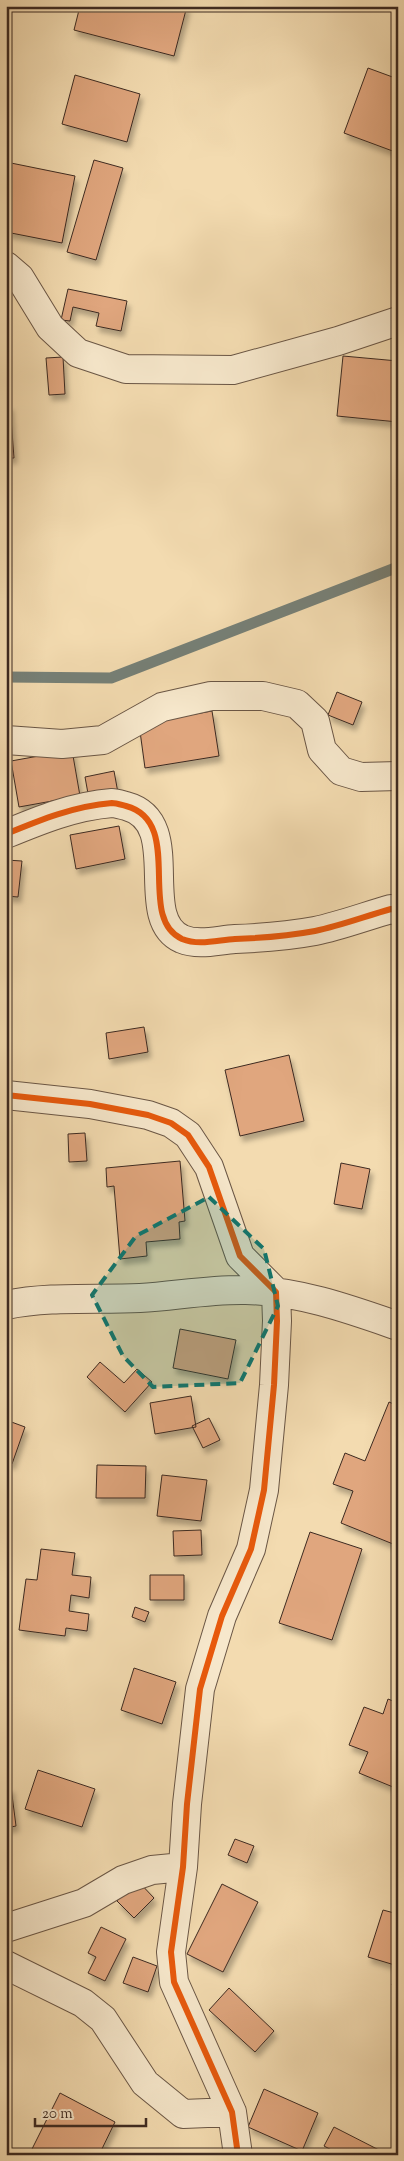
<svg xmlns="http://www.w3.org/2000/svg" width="404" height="2161" viewBox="0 0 404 2161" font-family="'Sorts Mill Goudy',serif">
<defs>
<filter id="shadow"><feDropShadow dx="3" dy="5.5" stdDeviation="2.5" flood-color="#0004"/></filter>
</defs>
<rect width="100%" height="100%" fill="#f3dbb0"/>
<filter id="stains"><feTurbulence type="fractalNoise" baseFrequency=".004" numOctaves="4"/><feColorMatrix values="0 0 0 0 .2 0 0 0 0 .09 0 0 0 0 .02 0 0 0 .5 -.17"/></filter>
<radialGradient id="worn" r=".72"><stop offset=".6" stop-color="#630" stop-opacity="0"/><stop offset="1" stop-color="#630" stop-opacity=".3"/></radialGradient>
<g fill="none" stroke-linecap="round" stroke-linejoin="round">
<path stroke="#768077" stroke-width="11" d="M6 677 111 678 398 567"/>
</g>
<path fill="#e0a67e" stroke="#3d2a21" filter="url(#shadow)" d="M80 6H187L174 56 74 30Z
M368 68 398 79V153L344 133Z
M75 75 140 94 127 142 62 124Z
M94 160 123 168 96 260 67 252Z
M6 162 75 176 62 243 6 232Z
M68 289 127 301 121 331 96 326 99 313 73 307 70 321 61 320Z
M343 356 398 361V422L337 416Z
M63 357 65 394 49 395 46 358Z
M6 405H10L14 458H6Z
M337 692 362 702 353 725 328 715Z
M212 711 219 756 145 768 139 724Z
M72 750 80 796 19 807 11 761Z
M114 771 118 793 89 799 85 777Z
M119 826 125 859 76 869 70 835Z
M6 860 22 861 18 897 6 896Z
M144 1027 148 1052 109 1059 106 1033Z
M289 1055 304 1121 240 1136 225 1070Z
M85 1133 87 1161 69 1162 68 1134Z
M180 1161 185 1221 179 1222 180 1239 146 1242 147 1256 120 1259 114 1186 107 1187 106 1168Z
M341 1163 370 1169 362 1209 334 1204Z
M180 1329 236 1340 228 1379 173 1368Z
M100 1362 124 1383 137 1369 152 1382 125 1412 87 1377Z
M191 1396 196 1427 155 1434 150 1403Z
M389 1402 398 1406V1546L341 1523 353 1491 333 1484 345 1453 365 1461Z
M209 1418 220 1440 203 1448 192 1426Z
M6 1420 25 1427 12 1464 6 1462Z
M97 1465 146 1466 145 1498H96Z
M162 1475 207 1480 201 1521 157 1516Z
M201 1530 202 1555 174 1556 173 1531Z
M310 1532 362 1549 332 1640 279 1623Z
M41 1549 75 1553 72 1575 91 1577 89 1598 71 1595 69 1611 89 1614 87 1631 66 1628 65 1636 19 1630 26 1579 37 1580Z
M150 1575H184V1600H150Z
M135 1607 149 1612 145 1622 132 1617Z
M134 1668 176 1682 162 1724 121 1710Z
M388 1699 398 1703V1774L393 1787 359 1773 368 1752 349 1745 364 1707 383 1714Z
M38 1770 95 1789 82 1827 25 1809Z
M11 1787 16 1826 6 1828V1788Z
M235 1839 254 1846 247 1863 228 1855Z
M137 1880 154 1898 134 1918 117 1901Z
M222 1884 258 1902 223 1972 187 1954Z
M383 1910 398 1914V1966L368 1957Z
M101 1927 126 1939 105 1981 88 1973 96 1957 88 1953Z
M133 1957 157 1966 148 1992 123 1983Z
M398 1968V1987L392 1985Z
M229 1988 274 2031 255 2052 209 2010Z
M264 2089 318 2113 302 2151 248 2127Z
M60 2093 115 2122 99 2155H29Z
M334 2127 379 2150 376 2155H341L324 2146Z"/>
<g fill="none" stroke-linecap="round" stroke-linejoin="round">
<defs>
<path id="minor" d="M6 266 20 278 50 327 78 353 126 369 233 370 338 341 398 321
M6 740 62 744 103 740 162 707 211 696H263L297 704 315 721 322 750 341 771 361 777 398 776
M6 834C40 820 74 806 112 803 116 803 122 805 126 806 186 822 135 918 182 939 199 946 218 940 235 939 262 938 288 936 315 931 340 926 366 916 391 909L398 911
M6 1095 90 1104 148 1115 171 1123 188 1135 209 1167 240 1256 276 1292 277 1321 274 1385 264 1490 251 1549 222 1616 200 1689 187 1804 183 1867 171 1952 174 1982 232 2112 238 2155
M6 1305C50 1296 95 1300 140 1298 175 1296 211 1289 246 1290 299 1291 349 1309 398 1326
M6 1928 84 1903 123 1880 152 1870 183 1867
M6 1965 83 2003 103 2019 145 2083 183 2114 232 2112"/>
</defs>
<use href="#minor" stroke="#6a5645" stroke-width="30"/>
<use href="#minor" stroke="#f7e8cc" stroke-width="28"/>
<defs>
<path id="cycleway" d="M6 834C40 820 74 806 112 803 116 803 122 805 126 806 186 822 135 918 182 939 199 946 218 940 235 939 262 938 288 936 315 931 340 926 366 916 391 909L398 911
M6 1095 90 1104 148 1115 171 1123 188 1135 209 1167 240 1256 276 1292 277 1321 274 1385 264 1490 251 1549 222 1616 200 1689 187 1804 183 1867 171 1952 174 1982 232 2112 238 2155"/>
</defs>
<use href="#cycleway" stroke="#f7e8cc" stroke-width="9"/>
<use href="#cycleway" stroke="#e8590c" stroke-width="6"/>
</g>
<path fill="#0f766e" fill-opacity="0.2" stroke="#0f766e" stroke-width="4" stroke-dasharray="10 6" stroke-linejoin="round" d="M209 1197 264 1249 278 1306 240 1383 153 1387 123 1356 92 1295 136 1236Z"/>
<rect width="404" height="2161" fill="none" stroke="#f3dbb0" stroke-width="25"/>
<rect x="8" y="8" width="389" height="2146" fill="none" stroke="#3d2a21" stroke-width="2.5"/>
<rect x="12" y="12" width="379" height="2136" fill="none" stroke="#3d2a21"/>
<path d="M35 2118v8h111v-8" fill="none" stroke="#3d2a21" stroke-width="2.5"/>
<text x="42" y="2118" font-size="15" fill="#3d2a21" stroke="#f7e8cc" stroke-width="4" paint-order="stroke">20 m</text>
<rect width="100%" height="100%" filter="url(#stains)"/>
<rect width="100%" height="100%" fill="url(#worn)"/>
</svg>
